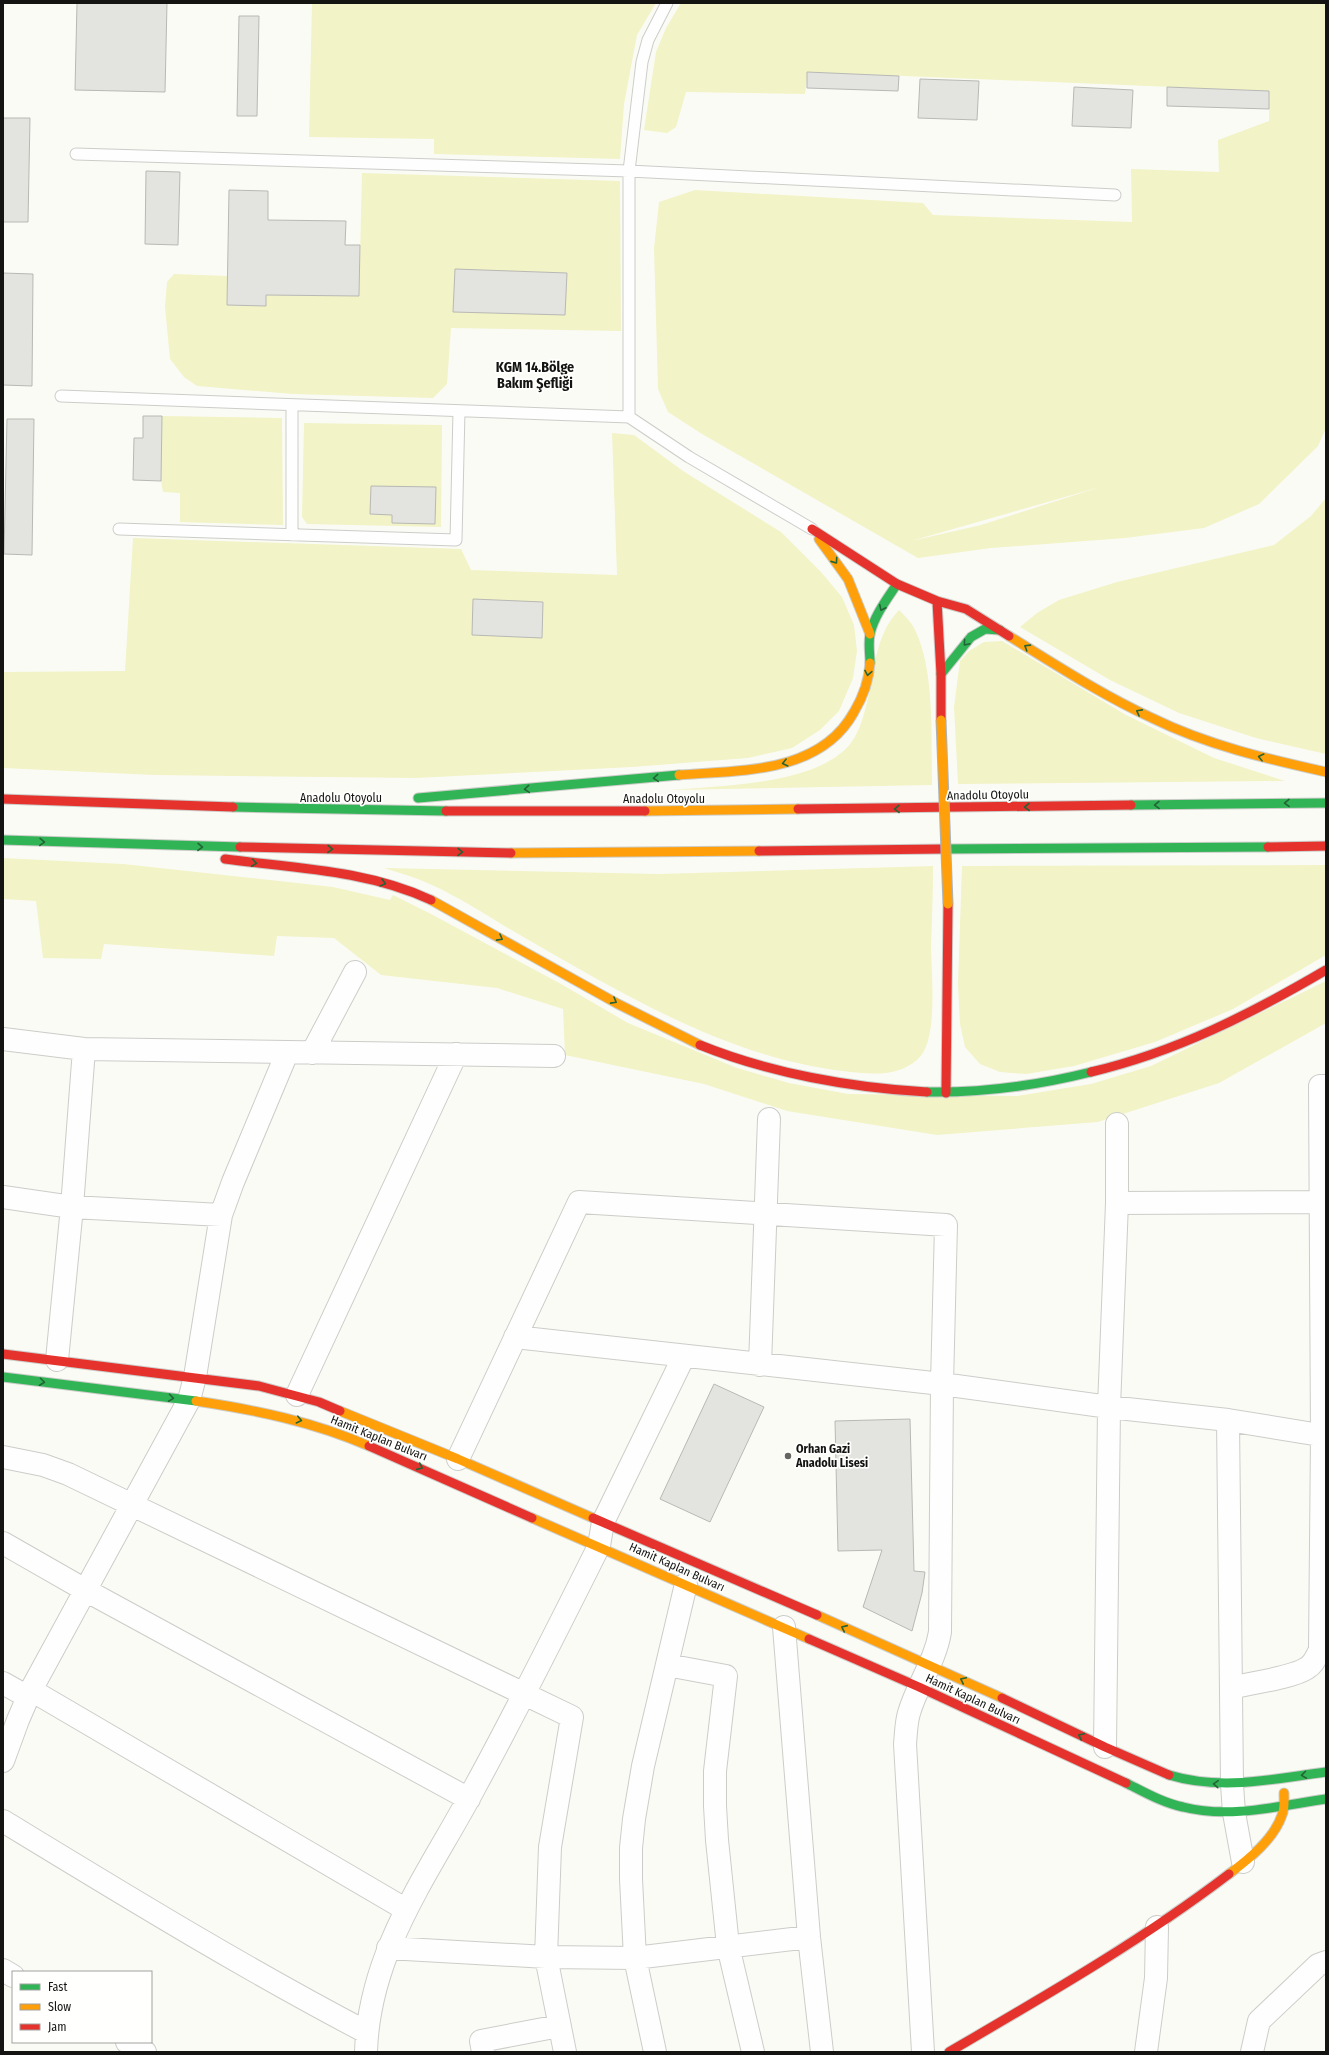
<svg xmlns="http://www.w3.org/2000/svg" width="1329" height="2055" viewBox="0 0 1329 2055" font-family="'Fira Sans Condensed',sans-serif">
<rect width="100%" height="100%" fill="#fbfbf6"/>
<path fill="#f2f3c6" fill-rule="evenodd" d="M312 3H656L637 35 624 104 620 159 434 154V139L309 137Z
M681 3H1326V428L1318 446 1259 504 1204 528 1125 538 991 548 918 558 702 434 668 412 658 389 654 248 659 202 695 190 923 203 933 215 1132 222 1131 169 1219 172 1218 140 1269 121V91L808 72 805 94 686 92 676 127 667 133 644 130 656 52 666 28ZM1100 487 981 525 911 541Z
M362 173 620 181 621 331 451 328 447 384 433 398 293 394 197 386 184 377 170 359 165 307 167 282 174 274 227 276V305L266 306V294L359 296Z
M162 416 282 418 283 525 180 522V493L163 492 161 481Z
M304 423 442 425 441 527 307 524 302 517Z
M612 433 634 435 683 471 781 532 821 572 842 597 854 625 857 651 853 678 839 711 820 730 792 748 748 758 632 767 416 778 154 775 3 768V672L125 671 133 538 461 549 471 570 617 575Z
M1326 498V754L1256 738 1179 713 1110 680 1020 627 1037 613 1059 600 1117 582 1274 545 1311 516Z
M899 610C905 616 913 624 916 632 935 673 931 739 932 785L670 790C721 785 822 786 853 740 862 726 865 710 869 694 875 664 877 633 899 610Z
M1002 641 1126 715 1214 758 1285 781 958 784 954 707 960 661 969 651 984 642Z
M3 858 123 864 333 887 390 900 393 895 431 914 561 984 628 1023 737 1068 789 1083 848 1094 1017 1096 1091 1084 1151 1066 1326 981V1023L1219 1083 1098 1122 937 1135 787 1111 704 1084 565 1055 563 1009 497 988 381 975 334 938 277 936 274 956 104 944 101 959 43 958 36 901 3 899Z
M1326 865V955L1233 1009 1155 1042 1074 1066 1026 1074 1000 1072 980 1064 965 1047 960 1024 958 984 962 866Z
M933 866C933 893 932 919 931 945 931 973 939 1040 918 1059 897 1078 869 1074 843 1071 726 1057 621 993 520 935 492 919 461 898 432 885 417 878 400 873 384 868L658 874Z"/>
<path fill="#e3e3df" stroke="#b8b8b5" d="M77 3H167L165 92 75 90Z
M239 16H259L257 116H237Z
M807 72 899 76 898 91 807 88Z
M920 79 979 81 977 120 918 118Z
M1074 87 1133 90 1131 128 1072 126Z
M1167 87 1269 91V109L1167 106Z
M3 118H30L28 222H3Z
M146 171 180 172 178 245 145 244Z
M229 190 268 191V220L346 221 345 245H360L359 296 266 295V306L227 305Z
M455 269 567 273 565 315 453 312Z
M3 273 33 274 32 386 3 385Z
M143 416H162L161 481 133 480 134 438H143Z
M7 419H34L32 555 4 554Z
M371 486 436 487 435 524 392 523V515L370 514Z
M473 599 543 602 542 638 472 635Z
M714 1384 764 1407 710 1522 660 1499Z
M910 1419 914 1571 925 1572 922 1593 912 1631 863 1607 882 1550 838 1551 835 1421Z"/>
<g fill="none" stroke-linecap="round" stroke-linejoin="round">
<defs>
<path id="lane" d="M667 3 648 40 642 62 629 171V417L689 457 812 529
M76 154 629 171 1115 195
M61 396 629 417
M292 406V535
M119 529 456 540 459 411"/>
<path id="street" d="M3 1039 84 1049 554 1056
M312 1053 355 972
M3 1197 72 1207 221 1215
M1117 1203 1326 1202
M515 1337 942 1384 1109 1407 1228 1420 1326 1436
M57 1360 72 1207 84 1049
M760 1365 769 1119
M297 1395 456 1054
M1228 1420 1232 1784 1234 1813 1243 1862
M3 1457 43 1465 68 1474 572 1717 550 1847 546 1957 565 2052
M458 1459 579 1202 946 1225 942 1384 940 1632C935 1662 917 1685 909 1713 906 1723 906 1734 905 1744L923 2052
M3 1543 87 1591 469 1799
M784 1627 809 1937 822 2052
M667 1665 726 1676 715 1771V1806L717 1840 728 1946 753 2052
M3 1683 28 1697
M1231 1688C1250 1683 1292 1678 1307 1668 1314 1664 1316 1657 1320 1650L1322 1436 1320 1086H1326
M31 1690 405 1909
M1105 1747 1109 1407 1117 1203V1124
M3 1761 18 1720 31 1690 189 1400 195 1377 221 1215 233 1182 287 1053
M3 1821C123 1894 242 1967 366 2032
M388 1948 546 1957 635 1958 809 1937
M3 1970 13 1976
M127 2042 145 2052
M366 2052C369 1950 430 1872 476 1785 519 1706 559 1626 599 1546L603 1522 684 1356
M483 2052 481 2041 559 2026
M655 2052 635 1958 631 1879V1848L634 1819 643 1766 686 1584
M1146 2052 1156 1978 1157 1927
M1252 2052 1259 2021 1318 1965 1326 1962"/>
<path id="fast" d="M870 663C870 654 868 644 870 634 874 616 887 599 897 584
M941 674 971 637 985 629 1000 630
M418 798 679 775
M1131 805 1326 803
M233 807 446 811
M3 840 240 847
M944 849 1268 847
M927 1092C981 1093 1039 1085 1091 1072
M3 1377 196 1401
M1169 1775C1222 1791 1272 1779 1326 1772
M1126 1783C1144 1792 1163 1803 1183 1807 1230 1819 1278 1806 1326 1799"/>
<path id="slow" d="M819 539 848 579 870 634
M1009 636C1056 665 1102 695 1152 718 1207 745 1267 759 1326 772
M679 775C741 770 820 774 854 712 863 697 869 680 870 663
M645 811 798 809
M511 853 759 851
M431 900 618 1004 700 1045
M196 1401C256 1410 314 1422 369 1446
M340 1411 458 1459 593 1518
M532 1518 809 1639
M817 1615 1002 1698
M1229 1874C1249 1859 1274 1839 1282 1815 1285 1808 1284 1800 1284 1793"/>
<path id="jam" d="M812 529 897 584 937 601 966 609 1009 636
M937 601 941 674V720
M3 799 233 807
M798 809 1131 805
M446 811H645
M240 847 511 853
M1268 847 1326 846
M759 851 944 849
M225 859C294 868 367 870 431 900
M700 1045C769 1073 852 1088 927 1092
M1091 1072C1176 1052 1251 1014 1326 970
M946 1093 948 904
M3 1354 259 1386 319 1402 340 1411
M369 1446 532 1518
M593 1518 817 1615
M809 1639 919 1687 1126 1783
M1002 1698 1105 1747 1169 1775
M949 2052C1045 1996 1141 1941 1229 1874"/>
</defs>
<use href="#lane" stroke="#ccccc9" stroke-width="13"/>
<use href="#street" stroke="#ccccc9" stroke-width="24"/>
<use href="#fast" stroke="#ccccc9" stroke-width="11"/>
<use href="#slow" stroke="#ccccc9" stroke-width="11"/>
<use href="#jam" stroke="#ccccc9" stroke-width="11"/>
<use href="#lane" stroke="#fefefe" stroke-width="11"/>
<use href="#street" stroke="#fefefe" stroke-width="22"/>
<use href="#fast" stroke="#30b455" stroke-width="9"/>
<use href="#slow" stroke="#ff9f0a" stroke-width="9"/>
<use href="#jam" stroke="#e5322d" stroke-width="9"/>
<defs>
<path id="slow-bridge" d="M941 720 948 904"/>
</defs>
<use href="#slow-bridge" stroke="#abb3bb" stroke-width="11" stroke-linecap="butt"/>
<use href="#slow-bridge" stroke="#ff9f0a" stroke-width="9"/>
</g>
<defs><path id="oneway-chevron" d="M-2-3.5L2.5 0L-2 3.5" fill="none" stroke-width="1.6" stroke-linecap="round" stroke-linejoin="round"/></defs>
<g stroke="#226434">
<use href="#oneway-chevron" transform="translate(835 561) rotate(55)"/>
<use href="#oneway-chevron" transform="translate(882 608) rotate(116)"/>
<use href="#oneway-chevron" transform="translate(966 643) rotate(130)"/>
<use href="#oneway-chevron" transform="translate(1027 647) rotate(-148)"/>
<use href="#oneway-chevron" transform="translate(868 673) rotate(100)"/>
<use href="#oneway-chevron" transform="translate(1139 712) rotate(-152)"/>
<use href="#oneway-chevron" transform="translate(1261 757) rotate(-166)"/>
<use href="#oneway-chevron" transform="translate(785 763) rotate(166)"/>
<use href="#oneway-chevron" transform="translate(656 778) rotate(175)"/>
<use href="#oneway-chevron" transform="translate(527 789) rotate(175)"/>
<use href="#oneway-chevron" transform="translate(1287 803) rotate(179)"/>
<use href="#oneway-chevron" transform="translate(1157 805) rotate(179)"/>
<use href="#oneway-chevron" transform="translate(1027 807) rotate(179)"/>
<use href="#oneway-chevron" transform="translate(897 809) rotate(179)"/>
<use href="#oneway-chevron" transform="translate(42 842) rotate(2)"/>
<use href="#oneway-chevron" transform="translate(200 847) rotate(1)"/>
<use href="#oneway-chevron" transform="translate(330 849) rotate(1)"/>
<use href="#oneway-chevron" transform="translate(460 852) rotate(1)"/>
<use href="#oneway-chevron" transform="translate(254 863) rotate(8)"/>
<use href="#oneway-chevron" transform="translate(383 883) rotate(15)"/>
<use href="#oneway-chevron" transform="translate(500 938) rotate(29)"/>
<use href="#oneway-chevron" transform="translate(614 1001) rotate(29)"/>
<use href="#oneway-chevron" transform="translate(42 1382) rotate(7)"/>
<use href="#oneway-chevron" transform="translate(171 1398) rotate(8)"/>
<use href="#oneway-chevron" transform="translate(299 1420) rotate(13)"/>
<use href="#oneway-chevron" transform="translate(420 1467) rotate(24)"/>
<use href="#oneway-chevron" transform="translate(844 1628) rotate(-156)"/>
<use href="#oneway-chevron" transform="translate(963 1680) rotate(-155)"/>
<use href="#oneway-chevron" transform="translate(1081 1736) rotate(-155)"/>
<use href="#oneway-chevron" transform="translate(1304 1775) rotate(172)"/>
<use href="#oneway-chevron" transform="translate(1216 1784) rotate(-176)"/>
</g>
<circle fill="#656562" stroke="#fffffe" stroke-width="1.5" cx="788" cy="1456" r="4"/>
<g text-anchor="middle" dominant-baseline="central" stroke-width="3.5" stroke-linejoin="round" paint-order="stroke">
<g font-size="12" fill="#141412" stroke="#fffffe">
<text transform="translate(988 795) rotate(-1)">Anadolu Otoyolu</text>
<text x="341" y="798">Anadolu Otoyolu</text>
<text x="664" y="799">Anadolu Otoyolu</text>
<text transform="translate(379 1438) rotate(22)">Hamit Kaplan Bulvarı</text>
<text transform="translate(677 1567) rotate(24)">Hamit Kaplan Bulvarı</text>
<text transform="translate(973 1699) rotate(25)">Hamit Kaplan Bulvarı</text>
</g>
<g font-size="12" font-weight="bold" fill="#141412" stroke="#fffffe" text-anchor="start">
<text x="796" y="1449">Orhan Gazi<tspan x="796" dy="14">Anadolu Lisesi</tspan></text>
</g>
<g font-size="14" font-weight="bold" fill="#141412" stroke="#fffffe">
<text x="535" y="367">KGM 14.Bölge<tspan x="535" dy="16">Bakım Şefliği</tspan></text>
</g>
</g>
<rect width="1329" height="2055" fill="none" stroke="#141412" stroke-width="8"/>
<rect x="12" y="1971" width="140" height="72" fill="#fffffe" stroke="#a1a1a0"/>
<rect x="20" y="1984" width="20" height="6" fill="#30b455" stroke="#a1a1a0"/>
<text x="48" y="1991" font-size="12" fill="#141412">Fast</text>
<rect x="20" y="2004" width="20" height="6" fill="#ff9f0a" stroke="#a1a1a0"/>
<text x="48" y="2011" font-size="12" fill="#141412">Slow</text>
<rect x="20" y="2024" width="20" height="6" fill="#e5322d" stroke="#a1a1a0"/>
<text x="48" y="2031" font-size="12" fill="#141412">Jam</text>
</svg>
